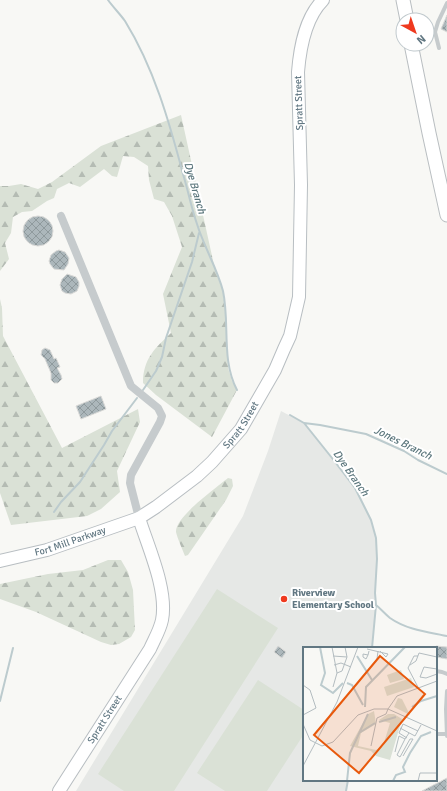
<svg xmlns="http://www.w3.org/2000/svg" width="447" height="791" viewBox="0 0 447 791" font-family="Signika,sans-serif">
<defs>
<pattern id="forest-firs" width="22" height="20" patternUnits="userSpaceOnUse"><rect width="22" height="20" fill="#dae1d6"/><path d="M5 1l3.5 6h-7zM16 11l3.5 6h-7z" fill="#b4bbb3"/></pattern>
<pattern id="building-cross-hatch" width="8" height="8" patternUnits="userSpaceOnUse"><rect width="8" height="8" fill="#acb7bb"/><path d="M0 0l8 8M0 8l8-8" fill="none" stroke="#8f9a9d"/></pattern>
</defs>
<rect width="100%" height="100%" fill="#f8f8f5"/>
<path fill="#e6e8e6" d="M281 411 304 423 355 488 371 520 376 538 377 559 375 593 376 605 372 648H304V780H348L346 791H76L243 516 268 451Z"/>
<path fill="url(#forest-firs)" d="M181 115 214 265 223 291 226 318 228 368 232 381 237 390 212 437 156 395 143 383C143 359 155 348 171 333L163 294 182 247 172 216 164 202 154 199 149 180 148 166 134 157 123 156 117 177 112 176 104 169 80 187 69 183 57 189 54 198 47 201 32 211 22 212 13 217 11 233 5 243 9 259 0 271V186H9L21 184 38 189 52 182 101 146Z
M0 299 2 308 3 336 62 448 138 409 140 422 117 471 120 492 101 509 87 516 11 525 0 493Z
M228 478 232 479 233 486 226 500 188 555 185 556C183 551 177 537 176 532 175 517 216 488 228 478Z
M108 560H121L128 572 133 590 135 630 131 637 119 644 111 645 101 642 36 612 0 599V584L48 574 83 570Z"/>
<path fill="#dae1d6" d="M217 589 278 628 174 791H124L98 774Z
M258 680 304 710V734L267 791H225L197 773Z"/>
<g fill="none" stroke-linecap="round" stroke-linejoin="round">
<path stroke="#bccbce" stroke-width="2" d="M108 0C113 7 120 14 125 21 154 68 169 121 183 174 188 190 191 207 197 224 204 247 217 268 223 291 230 324 221 360 237 390
M143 390 156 371 162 357 166 338 192 262 199 233
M290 415 304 423 332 458 355 488 371 520 376 538 377 559 375 593 376 605 372 648
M304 423 320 425 366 434 404 451 418 460 447 474
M54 512 61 502 80 482 104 445 112 431 137 398
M376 605C381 609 385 614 390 618 407 630 428 632 447 636
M0 701 13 648
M346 791 348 780"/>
</g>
<path fill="url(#building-cross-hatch)" stroke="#dadad8" d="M447 15V32L441 29Z
M23 231a15 15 0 1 1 30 0a15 15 0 1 1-30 0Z
M59 250 65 252 69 258 68 264 64 270 54 269 50 264 49 261 51 255 56 251Z
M67 274 76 277 79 282V286L77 291 71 294 65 293 62 291 60 285 62 279Z
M45 348 50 350 54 359 56 358 60 367 57 368 61 375 62 379 58 383H54L51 380V373L45 359 41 355 42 350Z
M101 396 106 409 81 419 76 406Z
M278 646 286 652 282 658 274 652Z
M436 646 447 647V659L436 657Z
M447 778V791H422Z"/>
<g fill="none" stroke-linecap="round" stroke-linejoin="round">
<defs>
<g id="secondary">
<path id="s1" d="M0 561 47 550 139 518 156 507 197 476 212 462 241 429 275 370 284 349 290 336 299 297 301 185 298 72C300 47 305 18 323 0"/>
<path id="s2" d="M59 791 150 649C154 640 160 630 162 620 168 590 148 547 139 518"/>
</g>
<path id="primary" d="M403 0 407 20
M411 44 429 133 447 215"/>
</defs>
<use href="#secondary" stroke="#b8bec2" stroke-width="14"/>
<use href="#primary" stroke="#b9bec1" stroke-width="15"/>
<path stroke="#c6cbcd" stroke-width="4" d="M439 48 435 32 438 22 447 3
M436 671 442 672 447 674
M447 691 446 709 447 736
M436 734H446"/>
<path stroke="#c6cbcd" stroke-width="8" d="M61 216 131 386 158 408 162 416 160 422 131 475 130 483 139 518"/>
<use href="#secondary" stroke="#fff" stroke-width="12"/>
<use href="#primary" stroke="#fff" stroke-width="13"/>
</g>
<circle fill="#ef391e" stroke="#fff" stroke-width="1.5" cx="284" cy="599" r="4"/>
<g text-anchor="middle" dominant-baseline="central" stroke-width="4" stroke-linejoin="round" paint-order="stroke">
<g font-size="10" fill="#617782" stroke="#fff">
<text transform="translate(299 103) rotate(-92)">Spratt Street</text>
<text stroke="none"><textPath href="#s1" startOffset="285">Spratt Street</textPath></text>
<text stroke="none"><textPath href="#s1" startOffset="73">Fort Mill Parkway</textPath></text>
<text stroke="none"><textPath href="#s2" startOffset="85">Spratt Street</textPath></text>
</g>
<g font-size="10" font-weight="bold" fill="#617782" stroke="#fff" text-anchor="start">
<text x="292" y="593">Riverview<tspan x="292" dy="12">Elementary School</tspan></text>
</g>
<g font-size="11" font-style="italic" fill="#5c777d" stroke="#fff">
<text transform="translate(195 188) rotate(74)">Dye Branch</text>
<text transform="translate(403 443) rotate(26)">Jones Branch</text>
<text transform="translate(351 473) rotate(55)">Dye Branch</text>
</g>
</g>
<g transform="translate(303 647)">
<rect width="134" height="134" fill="#f8f8f5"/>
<path d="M95 51 99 52 107 68 91 60ZM71 64 73 77 58 86 55 99 73 103 80 99 87 76 76 73 85 67H91L99 72 87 113 73 109 68 104 47 99 65 67Z" fill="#dae1d6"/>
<path d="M98 23 101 32 87 36 84 28ZM108 31 111 40 84 49 81 40Z" fill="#dae1d6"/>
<path fill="none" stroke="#bccbce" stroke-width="2" d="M17 0 22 26 18 38 30 46 40 36M54 9 69 33M44 36 49 38 60 58M62 60 63 40 102 0M109 60 118 54 134 49M76 75 93 70M56 86 72 76M44 134 47 106 65 67M90 134 93 128 102 125 100 120 107 106 118 89 128 85"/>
<path fill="none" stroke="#b3bcc0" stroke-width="1" d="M29 0 34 26 30 40M64 2 85 7M77 4 83 10 85 7M65 8 63 12 60 10V7L65 8 66 4M30 9 44 10M115 9H111L105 21 116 42M31 18 38 16 48 20M107 18 113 14 116 6 134 10M68 20 74 12 75 4M134 22 121 20 117 30 123 31 134 27M34 26 39 24 44 10 42 0M0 38 7 43 13 61 0 68M85 62 94 49 134 34M0 77 7 93 19 99 30 95 55 68 71 62H85L134 84M97 81 112 89 118 78M104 91 96 86 100 77 115 84M102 92 94 108 97 110 107 92H110M68 99 74 71 83 67 85 62M92 105 96 89 102 92 106 86M100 109 110 92M0 119 34 55 55 0M115 134 117 126H134"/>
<path fill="#e8590c" fill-opacity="0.15" stroke="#e8590c" stroke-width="2" d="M77 9 122 47 56 126 11 88Z"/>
<rect width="134" height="134" fill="none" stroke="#617782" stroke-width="2"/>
</g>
<g transform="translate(415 32) rotate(140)"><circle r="19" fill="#ffffff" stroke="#c0c9cd"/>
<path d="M0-3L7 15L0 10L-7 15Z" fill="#ef391e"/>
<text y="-6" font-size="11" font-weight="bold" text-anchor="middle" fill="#617782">N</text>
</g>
</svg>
